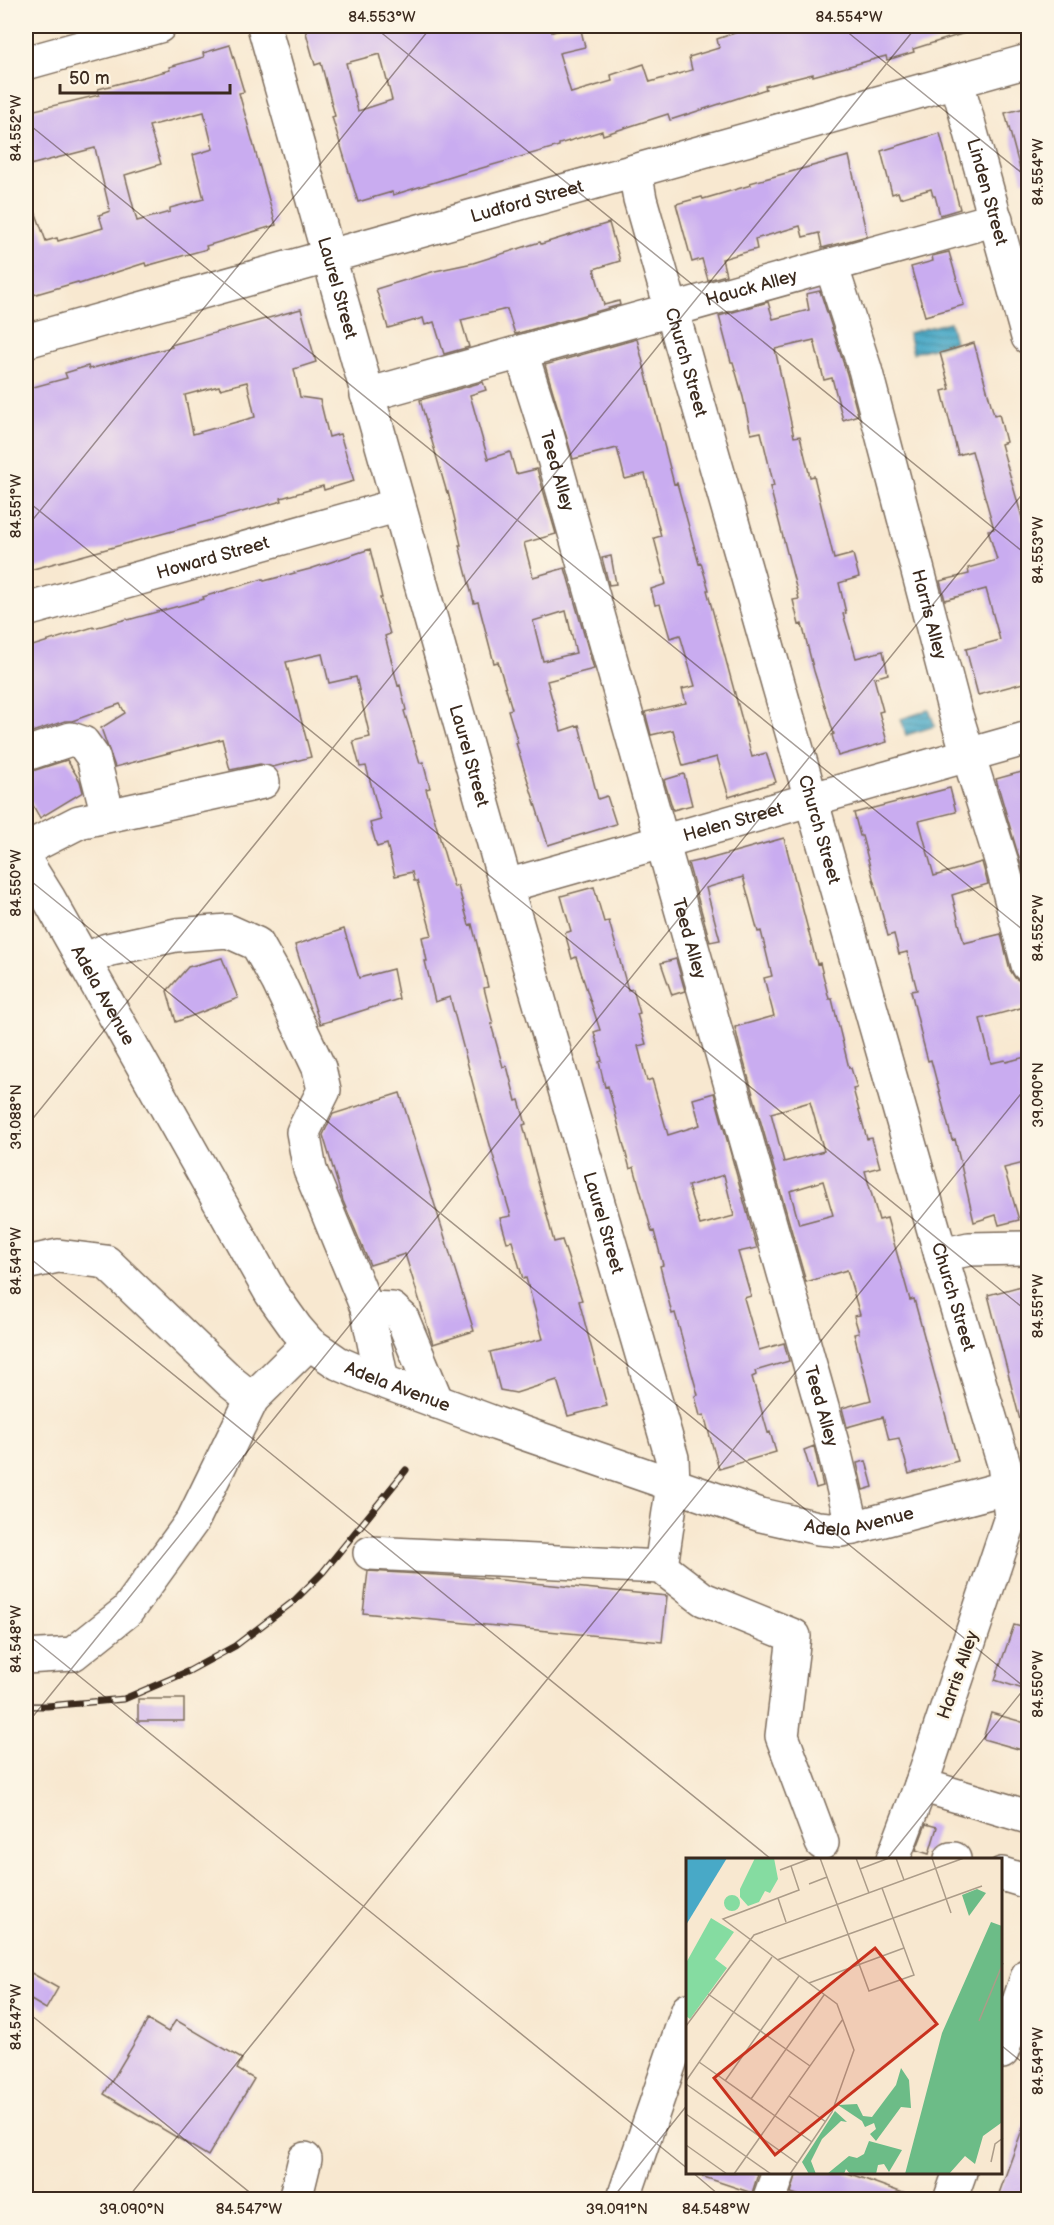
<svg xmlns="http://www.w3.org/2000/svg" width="1054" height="2225" viewBox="0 0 1054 2225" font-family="'Balsamiq Sans',sans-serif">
<defs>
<pattern id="water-rules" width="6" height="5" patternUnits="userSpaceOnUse" patternTransform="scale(1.5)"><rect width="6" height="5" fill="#48a9c7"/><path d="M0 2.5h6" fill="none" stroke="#3d8aa1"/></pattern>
</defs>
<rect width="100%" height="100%" fill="#fcf5e5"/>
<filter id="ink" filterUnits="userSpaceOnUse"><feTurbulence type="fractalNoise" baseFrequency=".0167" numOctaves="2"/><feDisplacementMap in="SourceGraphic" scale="12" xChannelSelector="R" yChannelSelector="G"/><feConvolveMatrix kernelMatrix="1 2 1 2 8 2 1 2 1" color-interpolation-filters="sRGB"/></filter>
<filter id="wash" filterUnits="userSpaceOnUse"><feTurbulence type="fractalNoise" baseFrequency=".008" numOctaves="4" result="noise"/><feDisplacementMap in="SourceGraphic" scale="24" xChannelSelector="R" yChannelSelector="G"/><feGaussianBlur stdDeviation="1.35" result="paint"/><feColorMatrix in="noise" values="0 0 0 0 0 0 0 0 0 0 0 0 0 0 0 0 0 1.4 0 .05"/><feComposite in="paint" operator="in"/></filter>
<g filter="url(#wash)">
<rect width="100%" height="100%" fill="#f8e8d0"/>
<path fill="url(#water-rules)" stroke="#426a72" stroke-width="1.5" d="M950 322 955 342 913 353 908 333Z
M929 710 935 726 906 735 901 719Z"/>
<g id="blocks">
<path fill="#c9acf0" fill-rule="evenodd" d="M318 26H551L552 32 580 26 585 47 559 53 571 93 612 81 611 75 644 64 650 82 692 70 689 57 719 48 717 39 755 26H975V30L913 49 914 52 887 60 886 56 813 76V74L765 86 766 89 670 120 668 114 603 135 602 131 559 144V146L461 174 393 195 392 192 358 202 332 117 335 116 321 63 315 65 305 29ZM380 54 392 100 358 111 346 63Z
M230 45 244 92 239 93 276 225 206 246 207 249 146 266 145 263 79 284 78 282 26 297V192H28L46 241 57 238 58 241 103 228 99 215 110 211 95 148 26 166V112L99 95 98 89 170 70 169 67 204 57 203 53ZM204 112 213 149 193 155 204 199 170 208V212L137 221 125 175 161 164 149 126Z
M1029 107V180H1023L1005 113Z
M940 133 960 209 940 215 935 196H933L931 189 900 198 898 192 892 194 881 151Z
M849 156 867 236 822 248 819 233 803 237 800 226 755 239 757 249 722 259 726 275 708 280 702 259 692 262 676 204 702 197 703 199 751 185 750 183Z
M609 223 620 261 594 269 604 305 619 301 620 305 515 334 507 309 461 320 469 347 444 354 434 322 425 325 423 318 388 328 376 289 435 271 473 263 540 242 541 244Z
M949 252 964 305 925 316 911 267 933 261 932 256Z
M820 291 847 374 858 415 843 420 832 378 824 380 814 340 775 349 794 437 800 436 810 477 814 476 834 559 853 554 859 577 839 583 846 613 843 614 856 658 883 651 888 674 874 678 883 711 879 712 887 742 838 756 832 735 834 734 814 671 802 624 799 625 793 600 799 599 770 487 774 486 761 432 751 434 743 397 733 362H731L719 316 768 302 773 319 809 310 806 294Z
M301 309 316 362 294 369 300 397 320 400 329 437 340 434 354 481 324 490 323 486 281 498 282 501 26 571V389L67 378 65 373 88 366 89 369 172 347 171 345ZM247 382 255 417 193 434 185 395 219 386 220 389Z
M637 339 674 484 677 483 699 564 701 563 709 590H707L752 757 766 753 776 782 729 797 717 757 683 766 673 730 651 735 645 712 686 703 682 689 695 686 680 635 670 638 660 604 655 605 651 589 666 584 654 538 661 536 645 474 625 479 617 448 573 459 545 365Z
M974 343 994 415 999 414 1006 442 1001 444 1023 521 1029 519V656L1021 658 1027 682 978 695 966 649 1000 640 986 589 945 600 940 581 969 574 968 568 997 560 988 530 994 529 972 451 958 455 942 391 950 389 940 353Z
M483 382 486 390 470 395 488 459 510 452 516 474 537 469 556 534 524 543 533 577 565 568 594 669 547 681 561 731 579 725 598 799 607 796 616 824 548 845 516 743H518L508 710 512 709 498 662 494 663 478 602 474 603 459 545H461L448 492 447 493 420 400ZM566 611 576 653 543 661 533 621Z
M370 549 382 598H380L390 634 385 636 398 686 400 685 406 710 404 711 420 763 423 762 430 788 426 789 442 846 454 887 458 886 469 925 472 924 488 987 484 988 493 1024H491L503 1067 507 1066 516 1101 519 1100 526 1124 523 1125 554 1242 562 1240 582 1300 579 1301 607 1406 568 1416 557 1380 516 1393 500 1390 490 1352 543 1339 526 1278 523 1279 512 1241 507 1242 500 1218 511 1216 480 1111 450 997 435 1002 425 961H427L422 937 432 935 417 881H414L412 872 395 876 387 844 377 847 370 823 381 820 366 766 360 767 353 741 370 737 356 677 329 683 322 654 286 662 311 757 273 767 260 764 230 770 222 739 115 767 101 728 125 713 120 704 72 721H65L26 734V648L93 627 94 628 127 619 128 620 204 599 203 597 263 579 264 581 310 569Z
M611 556 616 584 609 585 602 558Z
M67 760 80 781 83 792 40 818 26 793V773Z
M1029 770V892L996 779Z
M684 774 692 805 673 810 664 780Z
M950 788 956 812 919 821 934 876 982 862 988 884 952 895 964 943 1001 934 1010 970 1015 978 1023 983 1028 1006 980 1019 991 1063 1005 1060 1006 1062 1029 1056 1028 1162 1004 1168 1019 1220 999 1225 996 1215 974 1222 955 1139 952 1140 931 1060 928 1061 923 1042 911 991 917 990 907 952 899 954 894 934 888 936 862 836H860L854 813Z
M784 838 817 964 820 963 829 999H832L849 1068H851L857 1088 853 1089 867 1139 872 1138 880 1167 865 1171 879 1220 887 1218 910 1300 914 1299 958 1461 909 1474 899 1438 889 1440 883 1417 847 1427 842 1408 871 1400 854 1334 859 1333 854 1316 860 1315 847 1270 806 1282 740 1048 735 1027 774 1016 764 978 772 976 761 931 758 932 743 877 706 888 720 940 710 942 688 863 702 860V861ZM810 1102 824 1151 784 1162 771 1113ZM823 1181 833 1215 799 1224 790 1191Z
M594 887 604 922 609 921 628 990 633 989 640 1013 637 1014 646 1044 638 1046 647 1081 652 1079 668 1135 700 1125 693 1099 714 1093 757 1248 738 1252 751 1296 744 1298 759 1350 784 1343 789 1361 755 1371 756 1375 752 1377 768 1433 770 1432 776 1452 719 1469 704 1415 700 1416 695 1396 698 1395 675 1313 672 1314 660 1266 663 1265 654 1231 652 1232 634 1167 630 1169 608 1086 605 1087 599 1062 602 1061 594 1032 600 1030 576 957 572 959 565 933 571 931 561 896ZM724 1175 734 1216 700 1225 688 1186Z
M344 929 359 978 393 969 399 999 320 1024 295 945Z
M222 958 238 998 176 1022 167 991 188 967Z
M676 959 685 991 672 995 661 963Z
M400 1093 474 1331 433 1344 405 1254 370 1265 343 1201 323 1135 333 1114Z
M1029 1284V1427L1022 1428 988 1295Z
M814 1446 823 1486 816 1488 804 1450Z
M866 1461 873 1487 863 1490 857 1463Z
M368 1571 471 1577 667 1596 662 1642 363 1613Z
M1014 1625 1029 1629V1691L995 1680Z
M138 1699H184V1721H138Z
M991 1713 1029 1724V1752L983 1739Z
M926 1824 937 1827 929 1854 916 1850Z
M26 1970 58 1988 46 2009 26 1997Z
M148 2020 168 2032 176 2020 242 2059 237 2069 254 2079 208 2156 104 2094Z
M1026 2119H1029V2199H997Z
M702 2172H753L758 2174 752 2193 701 2176Z
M797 2172H845L914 2197 913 2199H810L791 2193Z"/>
</g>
</g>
<g filter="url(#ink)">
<use href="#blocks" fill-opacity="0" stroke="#7d6c5c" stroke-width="1.5"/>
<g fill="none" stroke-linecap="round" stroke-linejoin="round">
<defs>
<g id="minor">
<path id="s1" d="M264 26 506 886 672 1458 673 1484 661 1567"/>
<path d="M26 63 159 26"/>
<path id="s2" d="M957 82 1028 337"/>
<path id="s3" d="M635 171 640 199 941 1255 1004 1464 1011 1517 921 1785 893 1859"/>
<path id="s4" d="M831 265 865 369 955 712 1001 860 1028 965"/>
<path id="s5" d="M26 341 1028 61"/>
<path id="s6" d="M521 352 547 434 834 1450 853 1528"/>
<path id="s7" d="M367 395 996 219"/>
<path id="s8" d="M26 610 399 505"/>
<path d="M26 754 71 739 83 743 93 757 108 815"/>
<path d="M26 849 79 822 263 782"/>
<path id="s9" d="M26 862 49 899 271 1293 296 1328 309 1343 338 1363 366 1375 497 1424 761 1515 818 1528 841 1530 853 1528 1028 1482"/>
<path id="s10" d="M506 886 1028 738"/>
<path d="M84 961 107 950 176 935 228 931 257 944 278 981 319 1068 324 1090 303 1132 310 1170 367 1308 382 1381"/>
<path d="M941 1255 969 1249 1028 1248"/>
<path d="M26 1263 58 1256 106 1262 232 1383 252 1399"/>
<path d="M367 1308 392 1309 402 1318 437 1402"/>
<path d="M370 1553 661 1567 703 1599 794 1636 782 1736 822 1843"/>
<path d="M26 1657 73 1654 127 1611 193 1520 252 1399 309 1343"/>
<path d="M921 1785 1028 1817"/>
<path d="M951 1859H954"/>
<path d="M1002 1874 1028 1882"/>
<path d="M1002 2052 1028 1975"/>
<path d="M295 2200 305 2159"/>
<path d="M623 2200 688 2010"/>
<path d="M769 2200 779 2172"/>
<path d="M950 2200 960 2172"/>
</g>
</defs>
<use href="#minor" stroke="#7d6c5c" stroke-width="36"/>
<use href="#minor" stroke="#fff" stroke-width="33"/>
<defs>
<path id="rail" d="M26 1706H47L124 1699 189 1671 235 1646 294 1601 323 1572 406 1470"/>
</defs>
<use href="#rail" stroke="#3b2a1e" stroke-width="7"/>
<use href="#rail" stroke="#fcf5e5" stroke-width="4.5" stroke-dasharray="14" stroke-linecap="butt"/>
</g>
</g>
<path fill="none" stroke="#3b2a1e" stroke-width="1.5" stroke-opacity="0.45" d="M373 26 1028 556M840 26 1028 178M26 122 1028 934M26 500 1028 1312M26 528 432 26M26 877 1028 1690M26 1127 917 26M26 1255 771 1859M26 1633 688 2169M26 1725 1028 487M887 1859 1028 1684M26 2011 259 2200M1002 2046 1028 2067M692 2172 725 2200M126 2200 1028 1085M611 2200 688 2104"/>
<g text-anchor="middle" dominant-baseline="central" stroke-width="5" stroke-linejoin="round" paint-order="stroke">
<g font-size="18" fill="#3b2a1e" stroke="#fcf5e5">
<text stroke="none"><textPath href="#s2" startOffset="114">Linden Street</textPath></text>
<text stroke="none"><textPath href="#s5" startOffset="520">Ludford Street</textPath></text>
<text stroke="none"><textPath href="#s1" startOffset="272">Laurel Street</textPath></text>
<text stroke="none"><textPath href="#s7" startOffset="399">Hauck Alley</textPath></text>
<text stroke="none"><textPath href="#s3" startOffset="198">Church Street</textPath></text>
<text stroke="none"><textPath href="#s6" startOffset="124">Teed Alley</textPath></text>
<text stroke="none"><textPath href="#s8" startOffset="194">Howard Street</textPath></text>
<text stroke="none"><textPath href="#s4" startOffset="363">Harris Alley</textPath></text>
<text stroke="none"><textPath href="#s1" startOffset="758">Laurel Street</textPath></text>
<text stroke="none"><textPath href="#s10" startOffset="236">Helen Street</textPath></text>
<text stroke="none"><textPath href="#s3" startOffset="684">Church Street</textPath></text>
<text stroke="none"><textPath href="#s6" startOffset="610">Teed Alley</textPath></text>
<text stroke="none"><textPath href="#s9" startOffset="154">Adela Avenue</textPath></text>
<text stroke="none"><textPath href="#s1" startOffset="1244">Laurel Street</textPath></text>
<text stroke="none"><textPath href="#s3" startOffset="1170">Church Street</textPath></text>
<text stroke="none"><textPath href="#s9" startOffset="658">Adela Avenue</textPath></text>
<text stroke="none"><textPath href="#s6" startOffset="1096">Teed Alley</textPath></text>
<text stroke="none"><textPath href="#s9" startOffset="1144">Adela Avenue</textPath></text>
<text transform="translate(958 1675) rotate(-71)">Harris Alley</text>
</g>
</g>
<g transform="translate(686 1858)">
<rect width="316" height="316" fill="#f8e8d0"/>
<path d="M291 31 300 35 283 58 276 37ZM305 64 316 68 315 265 297 278 289 306 279 298 263 316H219L256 175ZM215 210 223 222 225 250 215 249 190 283 184 276 190 271 188 265 179 269 176 263 152 247 171 246 177 258 186 259 210 227ZM149 253 161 264 155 263 136 281 125 303 130 316H123L116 304ZM183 283 216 292 203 314 198 306 192 307 190 316H164L160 311 158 316H141L163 298 171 300 178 296Z" fill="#6cbc87"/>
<path d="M69 0H88L92 21 84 35 79 33 73 44 62 48 54 39V31ZM38 45a8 8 0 1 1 16 0a8 8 0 1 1-16 0ZM25 60 48 74 29 101 41 110 4 161 0 158V105Z" fill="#85dca1"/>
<path d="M0 0H41L0 67Z" fill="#48a9c7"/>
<path fill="none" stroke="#ac9c89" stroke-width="1.5" d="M134 0 183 133 228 117 196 30M170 0 183 35M210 0 218 22M246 0 265 55M174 11 203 0M94 12 126 0M123 26 141 19M92 40 100 64M91 102 296 28M123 125 218 90M22 136 124 208M293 163 317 105M0 168 68 77 278 0M13 204 126 284M0 223 86 99M39 223 113 118M0 226 111 305M103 238 140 264M65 241 138 137M0 256 85 316M0 287 41 316M305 304 309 286 317 280M48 316 157 161M104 316 146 254 168 192 151 146 37 61 113 32 105 8"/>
<path fill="#c8321e" fill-opacity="0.15" stroke="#c8321e" stroke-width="3" d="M189 90 251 166 89 297 28 220Z"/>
<rect width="316" height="316" fill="none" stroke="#3b2a1e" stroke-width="3"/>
</g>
<rect width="1054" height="2225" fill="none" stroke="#fcf5e5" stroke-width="66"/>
<path d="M60 84v9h170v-9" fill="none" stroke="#3b2a1e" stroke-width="3"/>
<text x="69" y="84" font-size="18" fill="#3b2a1e" stroke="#fcf5e5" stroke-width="4.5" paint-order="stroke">50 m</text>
<rect x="33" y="33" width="988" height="2159" fill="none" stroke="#3b2a1e" stroke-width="2"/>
<g font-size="15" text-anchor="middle" fill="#3b2a1e">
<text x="382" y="22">84.553°W</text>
<text x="849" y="22">84.554°W</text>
<text transform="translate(16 128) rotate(-90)" y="5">84.552°W</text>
<text transform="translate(1038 172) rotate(-90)" y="5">84.554°W</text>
<text transform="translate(16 506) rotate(-90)" y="5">84.551°W</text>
<text transform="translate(1038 550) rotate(-90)" y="5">84.553°W</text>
<text transform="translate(16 883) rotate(-90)" y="5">84.550°W</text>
<text transform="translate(1038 928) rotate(-90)" y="5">84.552°W</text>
<text transform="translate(1038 1095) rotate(-90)" y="5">39.090°N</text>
<text transform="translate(16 1117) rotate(-90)" y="5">39.088°N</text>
<text transform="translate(16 1261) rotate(-90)" y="5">84.549°W</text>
<text transform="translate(1038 1306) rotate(-90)" y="5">84.551°W</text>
<text transform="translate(16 1639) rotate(-90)" y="5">84.548°W</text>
<text transform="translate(1038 1684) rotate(-90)" y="5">84.550°W</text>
<text transform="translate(16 2017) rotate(-90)" y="5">84.547°W</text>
<text transform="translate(1038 2061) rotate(-90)" y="5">84.549°W</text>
<text x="132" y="2214">39.090°N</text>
<text x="249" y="2214">84.547°W</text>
<text x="617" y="2214">39.091°N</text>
<text x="716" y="2214">84.548°W</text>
</g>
</svg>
